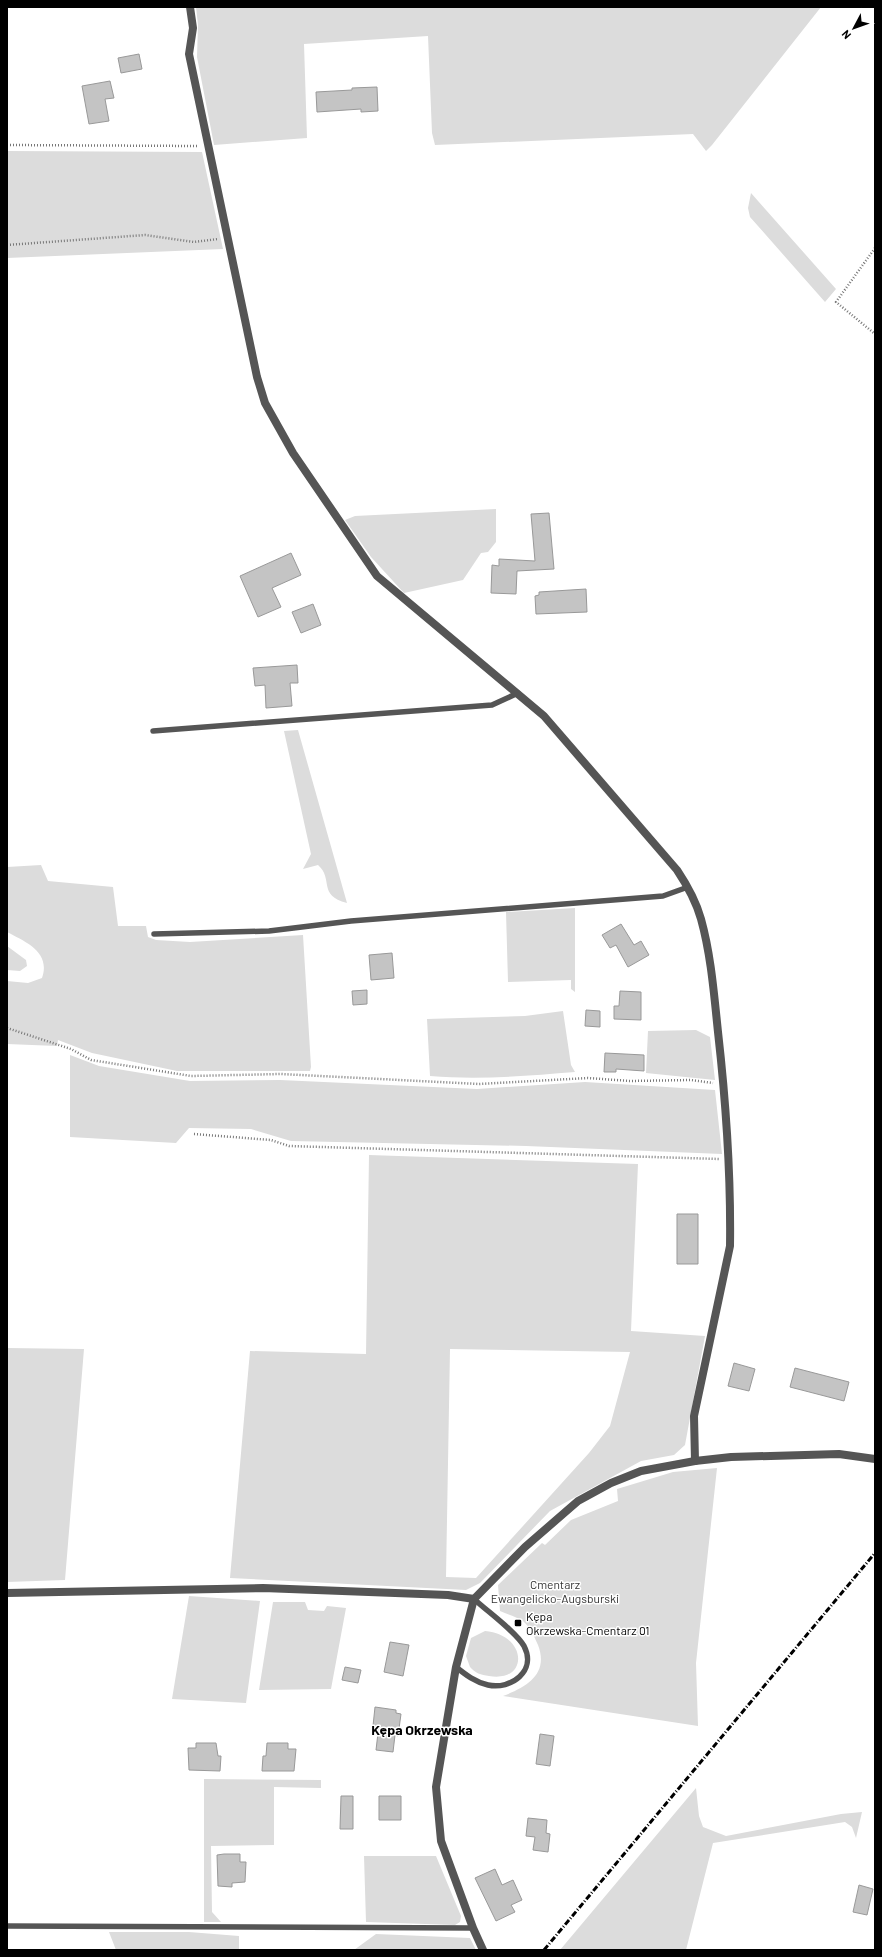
<svg xmlns="http://www.w3.org/2000/svg" width="882" height="1957" viewBox="0 0 882 1957" font-family="Barlow,sans-serif">
<rect width="100%" height="100%" fill="#fff"/>
<path fill="#dcdcdc" fill-rule="evenodd" d="M196 7H821L712 145 706 151 693 134 435 145 432 133 428 36 304 44 307 138 214 145 197 57 198 25Z
M7 151 202 152 223 249 7 258Z
M751 193 836 289 825 302 750 217 748 208Z
M496 509V542L488 552 481 553 463 580 404 593 371 557 345 520 355 516Z
M298 730 347 903C317 895 334 879 318 865L303 869 311 854 284 731Z
M41 865 48 881 113 887 118 926H146L148 937 156 940 190 942 303 935 311 1067 310 1071H177L92 1053 58 1040 57 1046 7 1044V981L28 983 42 978C51 952 26 942 7 932V867Z
M575 908V992L571 989V980L508 982 506 912Z
M7 946 26 960 27 966 20 971 7 970Z
M563 1011 571 1065 575 1072C526 1076 479 1080 430 1076L427 1019 525 1016Z
M696 1030 710 1037 715 1080 646 1073 648 1031Z
M70 1055 99 1066 190 1081 280 1080 477 1089 585 1082 715 1090 722 1154 526 1146 291 1141 251 1129 189 1128 176 1143 70 1137Z
M369 1155 638 1164 631 1331 705 1336 685 1445 674 1455 641 1461 550 1511 480 1583 466 1590 230 1578 250 1351 366 1354ZM450 1349 630 1352 610 1426 589 1453 476 1578 446 1577Z
M7 1348 84 1349 65 1580 7 1582Z
M717 1468 696 1663 698 1726 503 1696C527 1687 549 1674 538 1645 534 1636 531 1628 523 1621 517 1617 507 1614 500 1611L498 1585 542 1543 545 1545 571 1520 618 1501 617 1489 673 1472Z
M189 1596 260 1601 246 1703 172 1699Z
M273 1602H305L308 1610 324 1611 327 1606 346 1608 331 1689 259 1690Z
M485 1631C528 1635 529 1683 489 1676 481 1675 475 1673 470 1667L466 1656 471 1638Z
M204 1779 321 1780V1788L274 1787V1845L211 1846 212 1912 221 1922H204Z
M696 1788 699 1816 703 1827 726 1836 841 1814 862 1812 856 1838 852 1827 845 1822 713 1843 686 1950H560Z
M364 1856H436L461 1916 460 1922 455 1925 366 1922Z
M109 1932H189L239 1936V1950H116Z
M376 1934 470 1938 476 1950H354Z"/>
<path fill="#c4c4c4" stroke="#999" d="M139 54 142 69 121 73 118 58Z
M110 81 114 98 105 99 109 121 89 124 82 86Z
M377 87 378 111 361 112V109L317 112 316 92 352 90V88Z
M549 513 554 569 517 571 516 594 491 593 492 565 499 566V559L535 561 531 514Z
M291 553 301 575 272 588 281 607 258 617 240 576Z
M586 589 587 612 536 614 535 596 539 595V592Z
M313 604 321 625 301 633 292 612Z
M297 665 298 683H290L292 706 266 708 265 685 255 686 253 668Z
M621 924 634 945 641 941 649 955 628 967 616 945 610 948 602 935Z
M392 953 394 978 371 980 369 955Z
M367 990V1004L353 1005 352 991Z
M620 991 641 992V1020L614 1019V1006H619Z
M586 1010 600 1011V1027L585 1026Z
M605 1053 644 1055V1071L616 1069V1072H604Z
M677 1214H698V1264H677Z
M734 1363 755 1369 749 1391 728 1386Z
M795 1368 849 1382 844 1401 790 1387Z
M390 1642 409 1645 403 1676 384 1672Z
M345 1667 361 1670 358 1683 342 1680Z
M375 1707 396 1710V1713L401 1714 398 1736 395 1735 393 1752 376 1750 378 1733H375L376 1726H373Z
M540 1734 554 1736 550 1766 536 1764Z
M196 1743H216L218 1756H221L220 1771 189 1770 188 1748H196Z
M267 1743H288V1749H296L294 1771H262L263 1756H266Z
M341 1796H353V1829H340Z
M379 1796H401V1820H379Z
M528 1818 547 1820 546 1833 550 1834 548 1852 533 1850 535 1837 526 1836Z
M224 1854H240V1862H246L245 1882 232 1883V1887L218 1886 217 1855Z
M495 1869 502 1885 513 1880 522 1900 511 1905 515 1912 496 1921 475 1878Z
M859 1885 873 1889 867 1915 853 1912Z"/>
<g fill="none" stroke-linecap="round" stroke-linejoin="round">
<path stroke="#777" stroke-width="2.5" stroke-dasharray="1 2" stroke-linecap="butt" d="M7 145 198 146
M7 245 145 235 194 242 218 239
M875 248 836 302 875 334
M7 1028 71 1049 91 1060 191 1076 281 1074 479 1084 588 1078 630 1081 691 1080 713 1083
M194 1134 271 1140 289 1146 719 1159"/>
<path stroke="#555" stroke-width="5.5" d="M153 731 492 705 518 693
M154 934 269 931 351 921 663 896 688 887
M456 1667C466 1675 475 1682 488 1685 511 1690 537 1671 524 1646 515 1631 488 1612 474 1599
M7 1926 473 1928"/>
<path stroke="#555" stroke-width="8" d="M190 7 193 28 189 54 257 377 265 403 293 453 377 576 544 716 677 870C687 885 696 901 701 919 711 955 714 994 718 1032 726 1103 731 1175 730 1246L694 1416 695 1461
M7 1593 263 1588 448 1595 474 1599"/>
<path stroke="#555" stroke-width="8" d="M483 1950 473 1928 441 1841 436 1787 456 1667 474 1599 525 1547 578 1501 611 1483 641 1471 695 1461 731 1457 839 1454 875 1459"/>
<path stroke="#000" stroke-width="3" stroke-dasharray="6 2 1 2" stroke-linecap="butt" d="M544 1950 875 1553"/>
</g>
<rect fill="#000" stroke="#fff" stroke-width="1.5" x="514" y="1619" width="8" height="8" rx="2"/>
<g text-anchor="middle" dominant-baseline="central" stroke-width="3" stroke-linejoin="round" paint-order="stroke">
<g font-size="12" fill="#333" stroke="#fff">
<text x="555" y="1584">Cmentarz<tspan x="555" dy="14">Ewangelicko-Augsburski</tspan></text>
</g>
<g font-size="12" fill="#000" stroke="#fff" text-anchor="start">
<text x="526" y="1616">Kępa<tspan x="526" dy="14">Okrzewska-Cmentarz 01</tspan></text>
</g>
<g font-size="14" font-weight="bold" fill="#000" stroke="#fff">
<text x="422" y="1729">Kępa Okrzewska</text>
</g>
</g>
<rect width="882" height="1957" fill="none" stroke="#000000" stroke-width="16"/>
<g transform="translate(854 28) rotate(229)" stroke="#ffffff" stroke-width="3" paint-order="stroke">
<path d="M0-3L7 15L0 10L-7 15Z" fill="#000000"/>
<text y="-6" font-size="11" font-weight="bold" text-anchor="middle" fill="#000000">N</text>
</g>
</svg>
